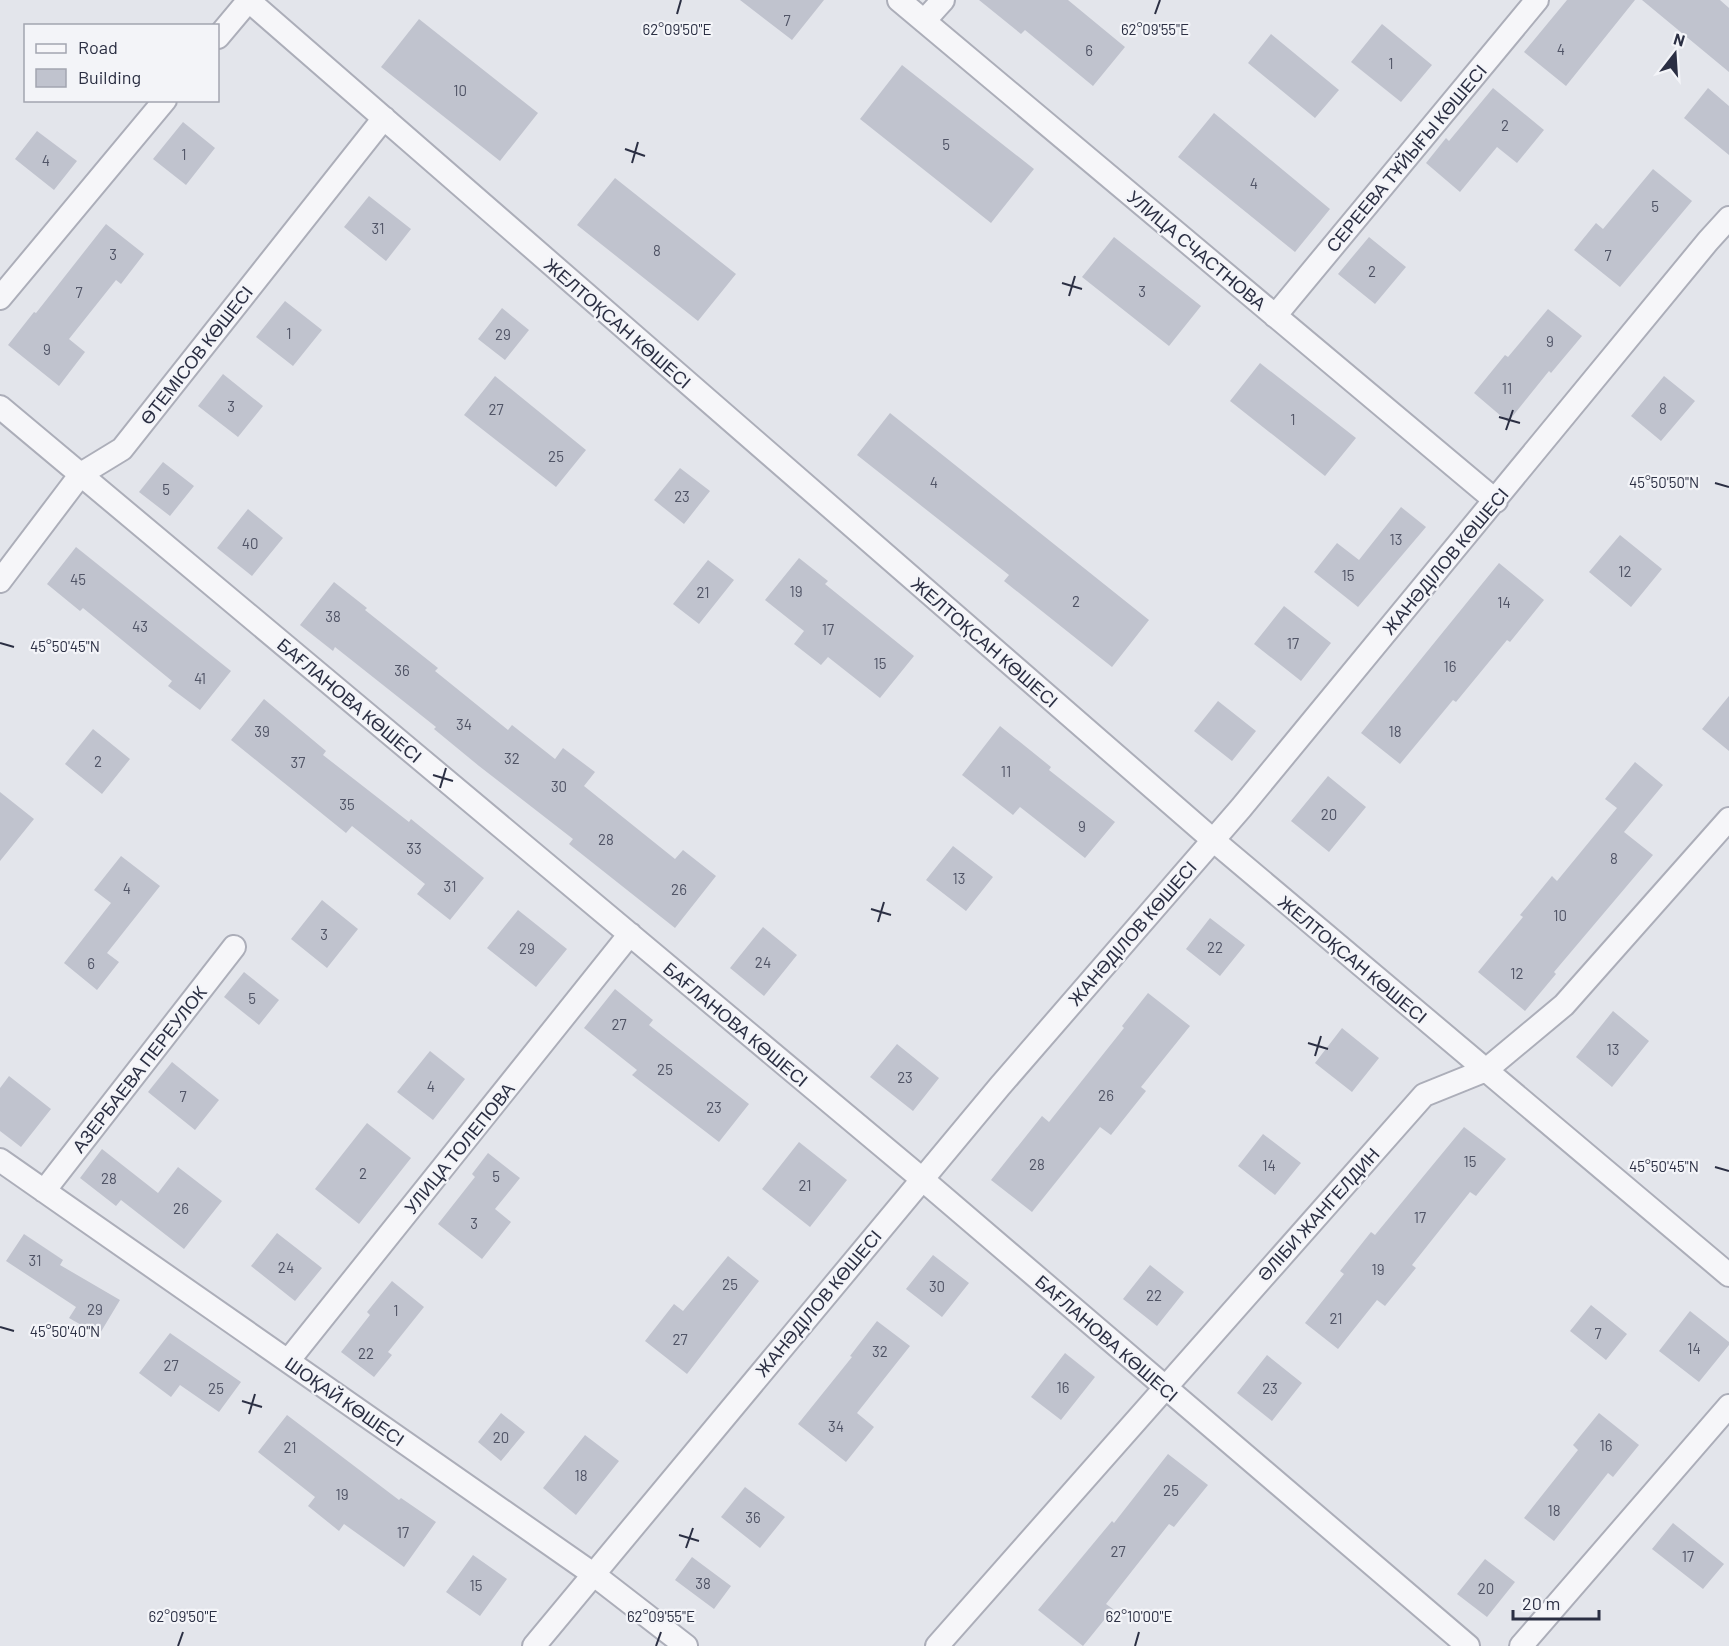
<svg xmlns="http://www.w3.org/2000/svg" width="1729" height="1646" viewBox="0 0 1729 1646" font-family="Barlow,sans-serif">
<rect width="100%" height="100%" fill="#e3e5eb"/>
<path fill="#c0c3ce" d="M740 0H824L792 40Z
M979 0H1068L1125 47 1093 86 1025 30 1021 34Z
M1567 0H1635L1566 86 1524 52Z
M1642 0H1720L1729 8V72Z
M419 19 538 113 500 161 381 67Z
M1382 24 1432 65 1401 102 1351 62Z
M1271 34 1339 90 1315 118 1248 63Z
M902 65 1034 169 991 223 860 119Z
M1493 88 1544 130 1517 163 1497 147 1460 192 1426 163 1446 138 1449 141Z
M1708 88 1729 106V155L1684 118Z
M1214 113 1330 209 1295 252 1178 157Z
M183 122 215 148 186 185 153 159Z
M37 131 77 161 54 190 15 159Z
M1653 169 1692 201 1620 287 1574 250 1596 223 1603 229Z
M615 178 736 274 698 321 577 225Z
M369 196 411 229 386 261 344 227Z
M106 224 144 254 121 284 116 280 69 339 85 352 59 386 8 345 34 312 36 313Z
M1114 237 1201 306 1169 346 1082 277Z
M1369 237 1406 267 1375 304 1338 274Z
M285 301 322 330 293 366 256 337Z
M502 308 529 330 505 360 478 339Z
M1548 309 1582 336 1551 373 1549 371 1508 422 1474 393 1505 355 1508 357Z
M1260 363 1356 438 1325 476 1230 401Z
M223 374 263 406 238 437 198 406Z
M495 376 586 450 556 487 464 415Z
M1664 376 1695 401 1661 441 1631 416Z
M890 413 1149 620 1112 667 1004 581 1009 575 857 455Z
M163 462 194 486 170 516 139 492Z
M680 468 710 491 684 524 654 500Z
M1401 507 1426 527 1358 607 1314 572 1337 543 1359 560Z
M248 509 283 538 252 576 217 548Z
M1620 535 1662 569 1631 607 1589 572Z
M76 547 231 671 200 710 168 686 172 681 83 608 80 611 47 584Z
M799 558 828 581 825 584 914 656 880 698 828 657 821 665 794 644 804 631 765 600Z
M708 560 734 580 699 624 673 604Z
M1499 563 1544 600 1510 642 1507 640 1456 702 1453 700 1400 764 1361 733Z
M334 582 367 608 365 610 438 668 435 671 508 730 512 725 555 759 563 748 595 772 584 786 675 859 683 850 716 876 675 928 569 844 573 839 479 766 434 729 436 727 335 647 333 651 300 625Z
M1284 606 1331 643 1301 681 1254 644Z
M1729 696V751L1702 729Z
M264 699 326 751 323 755 409 822 411 819 484 878 450 920 417 894 425 884 352 826 346 833 231 740Z
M1218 701 1256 731 1232 761 1194 731Z
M1000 726 1051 767 1049 770 1115 822 1085 858 1020 807 1013 815 962 775Z
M93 729 130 759 102 794 65 764Z
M1635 762 1663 785 1624 832 1653 855 1554 972 1556 974 1525 1011 1478 972 1523 917 1520 915 1552 876 1557 881 1617 808 1605 799Z
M1328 776 1366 807 1329 852 1291 821Z
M0 792 34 819 0 861Z
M953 846 993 877 966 911 926 880Z
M121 856 160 886 107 953 119 962 97 990 64 963 111 903 94 890Z
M322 900 358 929 327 968 291 939Z
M518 910 567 949 536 987 487 948Z
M1210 918 1245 945 1220 976 1186 949Z
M763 927 797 955 764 996 730 968Z
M244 972 279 1000 259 1025 224 997Z
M615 989 653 1020 649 1025 749 1104 719 1142 632 1075 637 1070 584 1028Z
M1148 993 1190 1026 1141 1087 1146 1091 1111 1135 1100 1127 1032 1212 991 1180 1042 1116 1049 1122 1124 1028 1122 1026Z
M1613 1011 1649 1041 1612 1087 1576 1057Z
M1342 1028 1379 1058 1352 1092 1315 1063Z
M897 1044 939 1078 913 1111 870 1077Z
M430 1051 465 1079 433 1120 397 1092Z
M172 1062 219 1100 195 1130 148 1092Z
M9 1076 51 1109 21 1147 0 1131V1088Z
M367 1123 411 1158 359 1224 315 1189Z
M1464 1127 1506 1159 1476 1196 1470 1192 1412 1265 1416 1268 1385 1306 1377 1300 1338 1349 1305 1323 1344 1274 1340 1271 1371 1232 1375 1235Z
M1263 1134 1301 1163 1275 1195 1238 1166Z
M799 1142 847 1180 810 1227 762 1189Z
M102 1149 158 1193 178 1167 222 1201 184 1249 121 1200 116 1206 80 1178Z
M488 1153 520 1178 495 1209 511 1222 482 1259 438 1224 475 1177 472 1174Z
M277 1233 322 1268 295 1301 251 1266Z
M24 1234 63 1260 60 1265 120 1300 99 1335 69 1318 76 1307 6 1261Z
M933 1255 969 1283 942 1317 906 1289Z
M728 1256 759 1281 687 1374 645 1341 674 1304 683 1311Z
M1150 1265 1184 1292 1157 1326 1123 1299Z
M392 1281 424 1307 388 1352 392 1355 374 1377 341 1352 370 1315 367 1312Z
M1591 1305 1627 1334 1606 1360 1570 1331Z
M1690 1311 1729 1342V1345L1699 1382 1659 1351Z
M877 1321 910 1346 857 1413 874 1427 846 1462 798 1424 852 1357 850 1356Z
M170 1333 241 1382 219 1412 180 1385 171 1397 139 1373Z
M1065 1353 1095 1377 1061 1420 1031 1397Z
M1267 1355 1302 1383 1272 1421 1237 1393Z
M501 1413 525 1432 501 1461 478 1442Z
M1599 1413 1639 1445 1613 1477 1608 1473 1554 1541 1524 1518 1578 1450 1573 1445Z
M287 1415 399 1500 401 1498 436 1522 404 1567 344 1524 339 1531 308 1506 315 1497 258 1452Z
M585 1435 619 1461 576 1515 543 1488Z
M1168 1454 1208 1485 1174 1527 1169 1524 1106 1604 1113 1609 1083 1646 1038 1610 1112 1521 1114 1523Z
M745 1487 785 1517 760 1548 721 1517Z
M1673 1523 1724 1564 1703 1589 1652 1549Z
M473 1555 507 1579 480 1616 446 1592Z
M692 1557 731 1586 714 1609 675 1580Z
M1485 1559 1515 1582 1487 1617 1457 1594Z"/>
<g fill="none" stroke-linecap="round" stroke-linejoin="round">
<defs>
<path id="street" d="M248 0 1213 840 1729 1275
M899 0 1496 501
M924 21 943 0
M218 37 249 0
M0 298 165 100
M1275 316 1537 0
M0 407 922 1179 1468 1646
M0 581 81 474 122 449 384 118
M0 1160 593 1574 686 1646
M44 1191 234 947
M288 1361 630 934
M534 1646 1000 1086 1241 808 1708 241 1729 218
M937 1646 1424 1095 1486 1070 1564 1005 1729 819
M1521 1646 1729 1406"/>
</defs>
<use href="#street" stroke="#acaeb9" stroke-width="26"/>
<use href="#street" stroke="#f6f6f9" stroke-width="22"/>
</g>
<path fill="none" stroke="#2b2f43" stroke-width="2" d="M677 14 681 0M1155 14 1160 0M625 149 645 156M632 163 638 142M1062 283 1082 289M1069 296 1075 276M1499 417 1520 423M1506 430 1513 410M1715 483 1729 487M0 643 14 647M433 775 453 781M440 788 446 768M871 909 891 915M878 922 884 902M1308 1043 1328 1049M1315 1056 1321 1036M1715 1167 1729 1171M0 1327 14 1331M242 1401 262 1407M249 1414 255 1394M679 1535 699 1541M686 1548 693 1528M178 1646 183 1632M656 1646 661 1632M1135 1646 1139 1632"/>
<g text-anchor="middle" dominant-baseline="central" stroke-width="4.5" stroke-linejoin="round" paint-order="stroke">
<g font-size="15" fill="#505466">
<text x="787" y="20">7</text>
<text x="1561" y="49">4</text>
<text x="1089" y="50">6</text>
<text x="1391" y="63">1</text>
<text x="460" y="90">10</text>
<text x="1505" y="125">2</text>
<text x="946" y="144">5</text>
<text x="184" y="154">1</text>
<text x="46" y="160">4</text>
<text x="1254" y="183">4</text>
<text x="1655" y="206">5</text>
<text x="378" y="228">31</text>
<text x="657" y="250">8</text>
<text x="113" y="254">3</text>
<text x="1608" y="255">7</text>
<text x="1372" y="271">2</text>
<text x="1142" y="291">3</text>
<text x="79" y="292">7</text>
<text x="289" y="333">1</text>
<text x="503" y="334">29</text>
<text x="1550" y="341">9</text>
<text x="47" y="349">9</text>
<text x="1507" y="388">11</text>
<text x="231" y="406">3</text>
<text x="1663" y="408">8</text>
<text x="496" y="409">27</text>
<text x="1293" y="419">1</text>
<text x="556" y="456">25</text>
<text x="934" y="482">4</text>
<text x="166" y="489">5</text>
<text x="682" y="496">23</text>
<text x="1396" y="539">13</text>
<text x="250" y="543">40</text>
<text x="1625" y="571">12</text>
<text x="1348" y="575">15</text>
<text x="78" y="579">45</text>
<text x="796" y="591">19</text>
<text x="703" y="592">21</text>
<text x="1076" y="601">2</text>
<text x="1504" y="602">14</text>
<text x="333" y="616">38</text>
<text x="140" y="626">43</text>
<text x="828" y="629">17</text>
<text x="1293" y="643">17</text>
<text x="880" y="663">15</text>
<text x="1450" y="666">16</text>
<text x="402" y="670">36</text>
<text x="200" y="678">41</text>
<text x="464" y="724">34</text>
<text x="262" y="731">39</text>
<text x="1395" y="731">18</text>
<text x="512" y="758">32</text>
<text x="98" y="761">2</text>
<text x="298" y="762">37</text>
<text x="1006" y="771">11</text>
<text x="559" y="786">30</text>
<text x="347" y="804">35</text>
<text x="1329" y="814">20</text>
<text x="1082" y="826">9</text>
<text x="606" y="839">28</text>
<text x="414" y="848">33</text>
<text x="1614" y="858">8</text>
<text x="959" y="878">13</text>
<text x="450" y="886">31</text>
<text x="127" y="888">4</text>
<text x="679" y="889">26</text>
<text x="1560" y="915">10</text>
<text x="324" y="934">3</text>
<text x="1215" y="947">22</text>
<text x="527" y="948">29</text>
<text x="763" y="962">24</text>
<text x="91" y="963">6</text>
<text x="1517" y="973">12</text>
<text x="252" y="998">5</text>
<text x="619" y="1024">27</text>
<text x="1613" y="1049">13</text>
<text x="665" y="1069">25</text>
<text x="905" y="1077">23</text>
<text x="431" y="1086">4</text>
<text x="1106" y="1095">26</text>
<text x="183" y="1096">7</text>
<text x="714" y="1107">23</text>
<text x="1470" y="1161">15</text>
<text x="1037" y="1164">28</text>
<text x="1269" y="1165">14</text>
<text x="363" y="1173">2</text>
<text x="496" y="1176">5</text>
<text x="109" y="1178">28</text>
<text x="805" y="1185">21</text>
<text x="181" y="1208">26</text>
<text x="1420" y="1217">17</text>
<text x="474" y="1223">3</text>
<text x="35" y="1260">31</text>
<text x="286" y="1267">24</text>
<text x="1378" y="1269">19</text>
<text x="730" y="1284">25</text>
<text x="937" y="1286">30</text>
<text x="1154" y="1295">22</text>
<text x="95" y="1309">29</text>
<text x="396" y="1310">1</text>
<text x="1336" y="1318">21</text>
<text x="1598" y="1333">7</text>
<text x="680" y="1339">27</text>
<text x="1694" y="1348">14</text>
<text x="880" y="1351">32</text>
<text x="366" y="1353">22</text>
<text x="171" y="1365">27</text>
<text x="1063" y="1387">16</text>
<text x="216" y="1388">25</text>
<text x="1270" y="1388">23</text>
<text x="836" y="1426">34</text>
<text x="501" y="1437">20</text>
<text x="1606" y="1445">16</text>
<text x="290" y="1447">21</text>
<text x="581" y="1475">18</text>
<text x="1171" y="1490">25</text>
<text x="342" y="1494">19</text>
<text x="1554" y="1510">18</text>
<text x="753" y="1517">36</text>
<text x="403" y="1532">17</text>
<text x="1118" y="1551">27</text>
<text x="1688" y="1556">17</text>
<text x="703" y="1583">38</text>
<text x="476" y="1585">15</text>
<text x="1486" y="1588">20</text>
</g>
<g font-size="18" fill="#2b2f43" stroke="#f3f4f8">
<text transform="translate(1406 158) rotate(-50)">СЕРЕЕВА ТҰЙЫҒЫ КӨШЕСІ</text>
<text transform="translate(1197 250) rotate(40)">УЛИЦА СЧАСТНОВА</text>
<text transform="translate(618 323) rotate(41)">ЖЕЛТОҚСАН КӨШЕСІ</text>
<text transform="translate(196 355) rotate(-52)">ӨТЕМІСОВ КӨШЕСІ</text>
<text transform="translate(1445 561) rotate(-50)">ЖАНӘДІЛОВ КӨШЕСІ</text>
<text transform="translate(985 642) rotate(41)">ЖЕЛТОҚСАН КӨШЕСІ</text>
<text transform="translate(350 700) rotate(40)">БАҒЛАНОВА КӨШЕСІ</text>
<text transform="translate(1132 933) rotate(-49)">ЖАНӘДІЛОВ КӨШЕСІ</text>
<text transform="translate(1353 959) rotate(40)">ЖЕЛТОҚСАН КӨШЕСІ</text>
<text transform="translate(736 1024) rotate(40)">БАҒЛАНОВА КӨШЕСІ</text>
<text transform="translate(139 1069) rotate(-52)">АЗЕРБАЕВА ПЕРЕУЛОК</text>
<text transform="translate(459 1148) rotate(-51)">УЛИЦА ТОЛЕПОВА</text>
<text transform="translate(1318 1214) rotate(-48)">ӘЛІБИ ЖАНГЕЛДИН</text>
<text transform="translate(818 1303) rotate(-50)">ЖАНӘДІЛОВ КӨШЕСІ</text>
<text transform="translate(1107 1338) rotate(41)">БАҒЛАНОВА КӨШЕСІ</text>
<text transform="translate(345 1401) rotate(35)">ШОҚАЙ КӨШЕСІ</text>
</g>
</g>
<g font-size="15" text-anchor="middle" fill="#2b2f43" stroke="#f3f4f8" stroke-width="4.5" stroke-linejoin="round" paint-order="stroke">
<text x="677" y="35">62°09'50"E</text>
<text x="1155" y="35">62°09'55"E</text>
<text x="1664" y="488">45°50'50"N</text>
<text x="65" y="652">45°50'45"N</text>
<text x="1664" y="1172">45°50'45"N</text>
<text x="65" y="1337">45°50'40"N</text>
<text x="183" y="1622">62°09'50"E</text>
<text x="661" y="1622">62°09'55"E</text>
<text x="1139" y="1622">62°10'00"E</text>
</g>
<rect x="24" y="24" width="195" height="78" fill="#f3f4f8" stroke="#a3a5b0" stroke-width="1.5"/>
<rect x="36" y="44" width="30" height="9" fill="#f6f6f9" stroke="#a3a5b0" stroke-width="1.5"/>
<text x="78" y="54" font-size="18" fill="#2b2f43">Road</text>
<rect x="36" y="69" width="30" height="18" fill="#c0c3ce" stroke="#a3a5b0" stroke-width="1.5"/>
<text x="78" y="84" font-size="18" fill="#2b2f43">Building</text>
<g transform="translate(1675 54) rotate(17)" stroke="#f3f4f8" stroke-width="4.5" paint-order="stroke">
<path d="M0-4.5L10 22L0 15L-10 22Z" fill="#2b2f43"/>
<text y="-9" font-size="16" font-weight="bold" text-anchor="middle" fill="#2b2f43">N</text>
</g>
<path d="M1513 1610v9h86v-9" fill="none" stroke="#2b2f43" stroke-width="3"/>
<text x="1522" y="1610" font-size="18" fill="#2b2f43" stroke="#f3f4f8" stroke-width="4.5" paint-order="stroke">20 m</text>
</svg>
